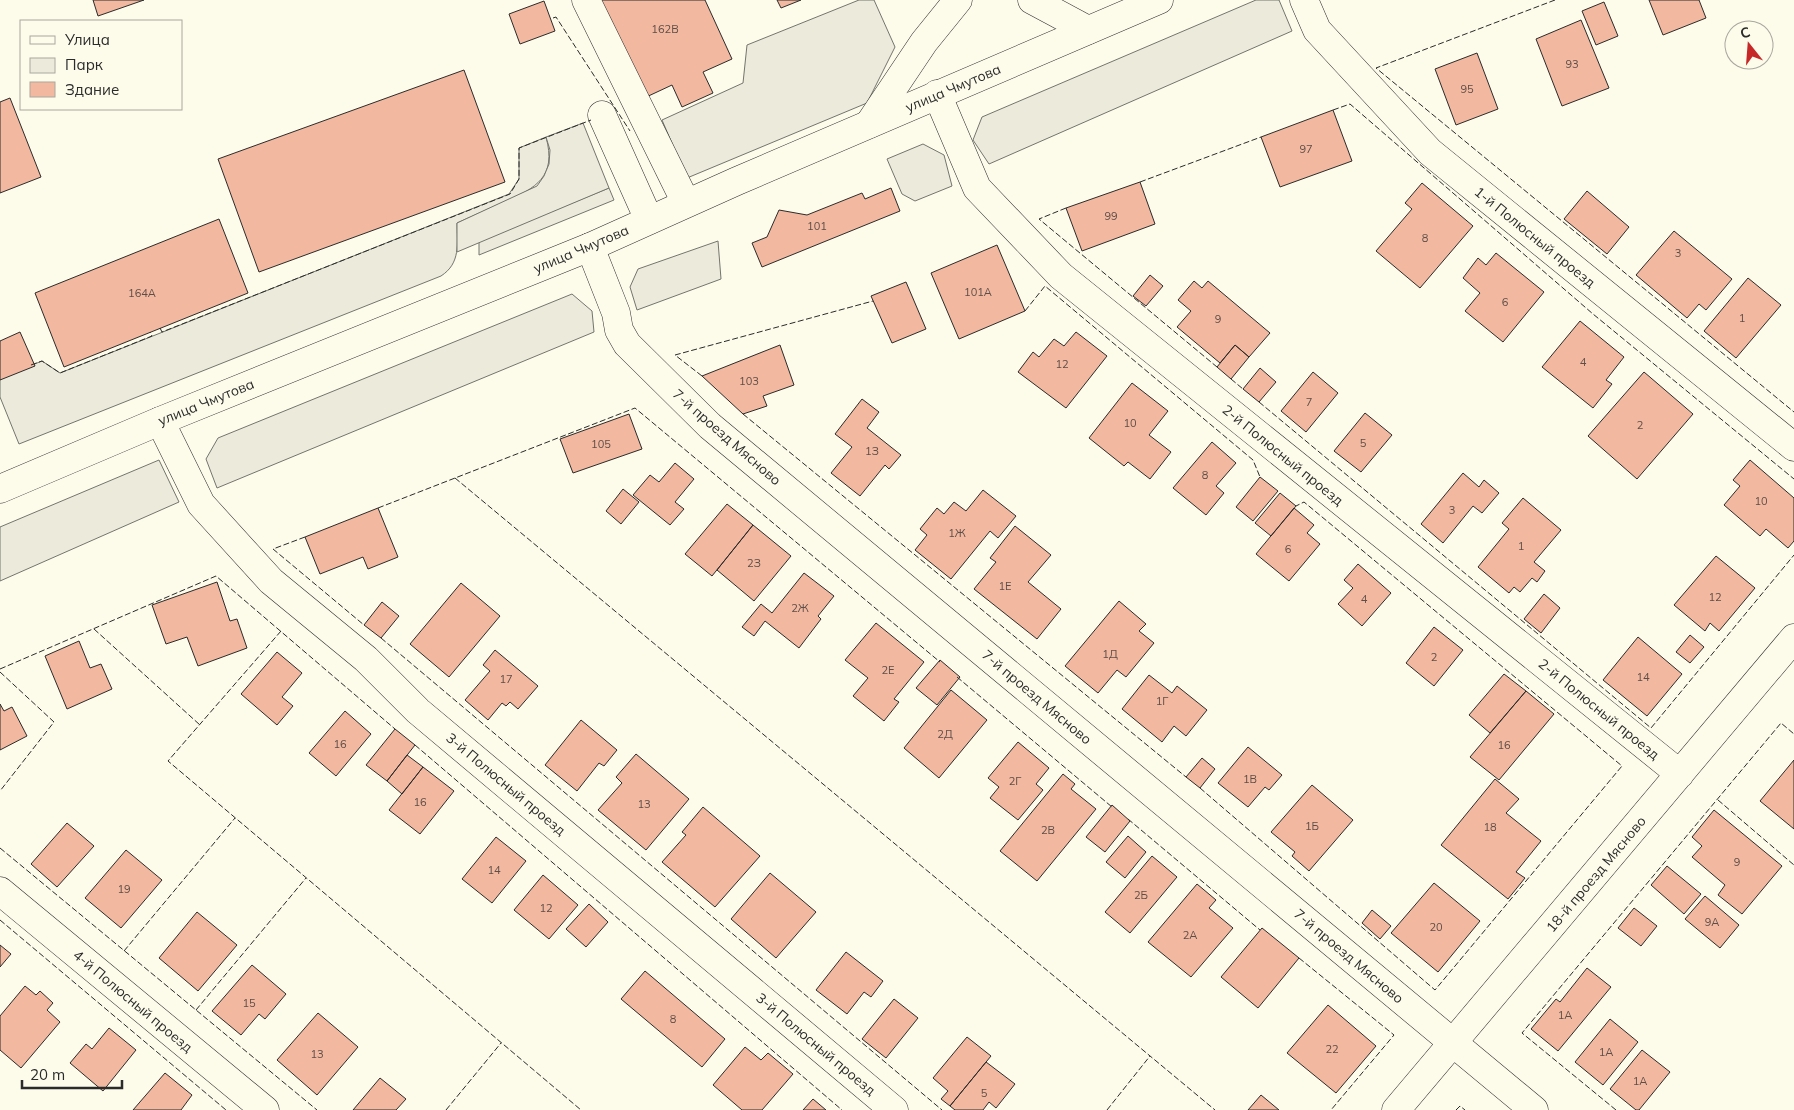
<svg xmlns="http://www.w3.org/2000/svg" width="1794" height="1110" viewBox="0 0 1794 1110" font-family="Mulish,sans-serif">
<rect width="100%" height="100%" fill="#fdfbea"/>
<path fill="#ecebdb" stroke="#74746e" d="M1256 0H1279L1292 31 989 164 973 140 982 117Z
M546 137C557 177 536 188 504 202 488 209 473 216 457 223 457 244 461 263 441 276L19 444 0 397V378L42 361 60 373 509 194 519 179V148Z
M923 144 944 155 952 186 915 201 902 194 887 159Z
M609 188 614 200 479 255V241Z
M718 241 721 279 637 310 630 287 638 269Z
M572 294 592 311 594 332 217 488 206 459 218 438Z
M159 460 179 502 0 581V527Z"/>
<path fill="#eceadb" stroke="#74746e" d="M859 0H874L895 47 867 103 687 178 662 120 743 83 747 45Z
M583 123 609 188 457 252V223L537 186 544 176 549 164 550 150 546 137Z"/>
<path fill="#f2b8a0" stroke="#2b2b2b" d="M93 0H144L98 16Z
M597 0H705L732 59 703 72 713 93 682 107 672 85 642 99Z
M777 0H801L781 8Z
M1649 0H1699L1706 18 1663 35Z
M544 1 555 31 520 44 509 14Z
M1604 2 1618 36 1596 45 1582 11Z
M1581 20 1609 88 1562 106 1536 39Z
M1477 53 1498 109 1456 125 1435 69Z
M464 70 505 182 259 272 218 159Z
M10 98 41 177 0 193V102Z
M1333 110 1352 161 1280 187 1261 137Z
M1140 182 1155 224 1082 251 1066 208Z
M1422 183 1473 226 1420 288 1376 251 1412 209 1405 203Z
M891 188 900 211 762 267 752 243 767 237 779 210 807 215 862 193 865 199Z
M1587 191 1629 227 1607 254 1564 219Z
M219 219 248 293 64 367 35 293Z
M1674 231 1732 279 1706 310 1699 304 1687 318 1636 275Z
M997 245 1025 311 959 339 931 273Z
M1496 253 1544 292 1503 342 1465 311 1480 293 1463 278 1478 258 1486 265Z
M1150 275 1163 286 1146 306 1133 296Z
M1748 278 1781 305 1736 358 1704 331Z
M1194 281 1202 288 1208 281 1270 333 1249 357 1235 345 1220 363 1177 327 1191 311 1178 300Z
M906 282 926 329 892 343 871 296Z
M1580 321 1624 357 1606 380 1612 384 1593 408 1542 367Z
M20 332 35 366 0 380V341Z
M1076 332 1107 356 1066 408 1018 372 1033 352 1039 357 1054 339 1064 346Z
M780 345 794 385 763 396 767 406 743 414 702 376Z
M1235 345 1249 357 1231 379 1217 367Z
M1260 368 1276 382 1259 402 1243 389Z
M1313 372 1338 393 1306 432 1281 411Z
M1644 372 1693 414 1637 479 1588 436Z
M1132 383 1168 411 1149 435 1171 452 1150 479 1128 462 1124 466 1089 438Z
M862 399 879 412 867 428 901 455 889 469 885 465 860 496 831 473 852 447 835 434Z
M1365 413 1392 435 1361 472 1334 451Z
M629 414 642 449 573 473 560 439Z
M1212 442 1236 463 1216 486 1224 493 1206 515 1173 488Z
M1750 460 1794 498V541L1788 548 1766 529 1760 536 1724 505 1740 486 1733 480Z
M675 463 694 479 675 502 684 509 670 525 633 495 650 475 659 482Z
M1463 473 1479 487 1484 480 1499 493 1482 513 1473 506 1443 543 1421 524Z
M1260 477 1278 491 1253 521 1236 507Z
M623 489 639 502 621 524 606 511Z
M983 490 1016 516 998 538 990 531 951 579 915 550 927 535 920 529 937 508 944 514 954 502 966 511Z
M1280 493 1296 506 1271 536 1255 523Z
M1523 498 1561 530 1534 562 1545 571 1537 582 1532 578 1520 592 1514 587 1509 593 1478 567 1509 529 1502 523Z
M727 504 753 525 712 576 685 554Z
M378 508 398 557 368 569 363 557 320 574 305 537Z
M1294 508 1314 525 1307 533 1320 544 1289 581 1256 554Z
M753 525 791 556 754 601 717 570Z
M1015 526 1051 555 1028 582 1061 609 1037 639 974 589 996 562 990 558Z
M1716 556 1755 588 1719 631 1710 623 1705 631 1674 605Z
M1358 564 1391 593 1362 626 1338 604 1353 588 1344 580Z
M804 573 834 596 818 616 821 619 799 648 765 621 754 636 742 627 761 604 772 613Z
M217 582 230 621 237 619 247 648 198 666 187 637 166 644 152 605Z
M461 583 500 616 449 677 410 644Z
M1544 594 1560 608 1541 633 1524 619Z
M1119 601 1146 624 1139 631 1154 643 1126 677 1117 670 1098 693 1065 666Z
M382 602 399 616 381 638 364 625Z
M876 623 924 662 894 699 899 702 884 721 853 696 868 678 845 660Z
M1434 627 1463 650 1434 686 1406 663Z
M1690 635 1704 647 1690 663 1676 652Z
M1638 637 1682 674 1647 716 1603 680Z
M79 641 90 668 101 664 112 689 67 709 45 656Z
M495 650 538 686 518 709 510 702 506 706 502 703 488 720 465 700 490 671 483 665Z
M277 652 302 673 282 697 293 706 277 725 241 694Z
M940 660 960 677 937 705 916 688Z
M1504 674 1526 691 1490 733 1469 715Z
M1149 675 1172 693 1177 686 1207 710 1186 736 1174 726 1162 742 1122 709Z
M951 690 987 720 939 778 904 748Z
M1526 691 1554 714 1499 780 1470 757Z
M0 704 4 711 12 707 27 736 0 750Z
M345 711 371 734 336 776 309 753Z
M581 720 617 750 604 766 599 763 577 791 545 765Z
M395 729 415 745 387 781 366 765Z
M1018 742 1049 768 1036 784 1043 790 1018 820 990 798 999 787 988 778Z
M1248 747 1282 775 1269 790 1265 787 1248 807 1218 783Z
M636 754 689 799 646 850 598 810 622 783 616 777Z
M407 755 423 767 402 794 387 781Z
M1202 758 1215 769 1200 788 1186 777Z
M1794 760V829L1760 801Z
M423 767 454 791 420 834 389 810Z
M1063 774 1075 784 1071 789 1096 809 1037 881 1000 851Z
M1495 779 1519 799 1506 813 1541 841 1516 872 1525 878 1508 899 1441 845Z
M1312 785 1353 820 1309 871 1292 856 1295 852 1271 832Z
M1112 805 1130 821 1105 852 1086 837Z
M703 807 760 856 715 907 662 862 686 835 682 832Z
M1714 810 1782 866 1742 914 1718 895 1725 885 1692 857 1702 846 1692 837Z
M67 823 94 846 57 887 31 864Z
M1128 836 1146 852 1125 878 1106 862Z
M496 837 526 861 492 903 462 879Z
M126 850 162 880 121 928 85 898Z
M1152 856 1177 877 1130 933 1105 912Z
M1667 866 1701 894 1684 914 1651 885Z
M770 873 816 912 776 958 731 919Z
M543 875 578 905 549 939 514 910Z
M1434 883 1480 921 1438 972 1391 933Z
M1197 884 1216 900 1209 908 1233 928 1191 977 1148 942Z
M1705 896 1739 925 1720 948 1685 919Z
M589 904 608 922 586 947 566 929Z
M1634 908 1657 926 1641 946 1618 928Z
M1372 910 1391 926 1380 939 1362 923Z
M197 912 237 945 198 991 159 958Z
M1262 928 1299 958 1258 1008 1221 977Z
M0 945 11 954 0 967Z
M846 952 883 981 871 997 864 992 847 1014 816 990Z
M252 965 286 994 265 1019 259 1014 241 1035 212 1011Z
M1587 968 1611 987 1558 1051 1531 1029 1556 999 1560 1002Z
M645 971 725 1039 702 1067 621 999Z
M25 986 36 995 40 991 53 1003 47 1010 60 1022 21 1068 0 1050V1016Z
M894 999 918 1018 886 1058 862 1039Z
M1328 1005 1376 1046 1336 1093 1287 1053Z
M318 1013 358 1047 317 1095 277 1060Z
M1610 1019 1638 1042 1603 1085 1575 1062Z
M109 1028 136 1050 103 1091 70 1063 86 1044 92 1049Z
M967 1037 991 1056 950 1106 941 1099 948 1091 933 1078Z
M745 1047 761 1060 768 1053 793 1074 762 1110H742L713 1085Z
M1642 1050 1670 1072 1639 1110H1636L1610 1089Z
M986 1062 1015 1084 996 1108 989 1102 983 1110H955L950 1106Z
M165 1073 192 1095 181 1110H133Z
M380 1078 406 1099 396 1110H353Z
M1261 1095 1279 1110H1248Z
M813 1099 826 1110H803Z"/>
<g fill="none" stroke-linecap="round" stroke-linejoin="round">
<defs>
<path id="minor" d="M586 0 686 203
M1032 0 1088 30
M1304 0 1317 30 1430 152 1794 447
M937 94 977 188 1061 276 1680 774
M602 115 649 220
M869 124 924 42 958 0
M590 247 616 313 619 330 627 344 710 426 1534 1110
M160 421 201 504 271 581 366 659 418 711 894 1110
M0 891 265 1110
M1396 1110 1794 638"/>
<path id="major" d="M0 489 160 421 590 247 737 181 1159 0"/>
</defs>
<use href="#minor" stroke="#2b2b2b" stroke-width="29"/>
<use href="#major" stroke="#2b2b2b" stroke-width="29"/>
<use href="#minor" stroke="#fdfbea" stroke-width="28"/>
<use href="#major" stroke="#fdfbea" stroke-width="28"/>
<path stroke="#2b2b2b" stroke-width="1" stroke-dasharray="6 2.5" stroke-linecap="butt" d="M1555 0 1376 68 1794 412
M553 18 556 17 630 131
M1333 110 1350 104 1593 314 1794 479
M1140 182 1261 137
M1066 208 1039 219 1217 367
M1025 311 1045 286 1253 460 1260 477
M160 328 162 332 510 194 519 179V148L591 120
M31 365 42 361 60 373 152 336 150 332
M702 376 675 355 873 301
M1231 379 1243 389
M1259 402 1651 728 1794 555
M743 414 1186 777
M455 478 1215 1110
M378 508 635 408 940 662
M305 537 273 549 364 625
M94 629 200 725
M281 631 168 761 581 1110
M381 638 942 1110
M0 669 216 576 395 729
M0 672 54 722 0 791
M957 677 1112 807
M415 745 842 1110
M1200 788 1435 990 1622 766 1304 502 1296 506
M1718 800 1794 865
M1128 819 1260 930
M0 848 317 1110
M0 920 226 1110
M124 951 235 818
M1299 958 1394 1035 1331 1110
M196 1010 306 878
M446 1110 501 1043
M1107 1110 1150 1056
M1456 1110 1460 1106 1465 1110
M1616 1110 1522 1033 1781 723 1794 734"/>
</g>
<g text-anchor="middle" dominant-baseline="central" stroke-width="4" stroke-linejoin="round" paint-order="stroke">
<g font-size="11" fill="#5d4e48">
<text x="665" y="29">162В</text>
<text x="1572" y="64">93</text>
<text x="1467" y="89">95</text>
<text x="1306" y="149">97</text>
<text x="1111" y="216">99</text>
<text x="817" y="226">101</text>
<text x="1425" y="238">8</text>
<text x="1678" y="253">3</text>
<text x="978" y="292">101А</text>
<text x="142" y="293">164А</text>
<text x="1505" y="302">6</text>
<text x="1742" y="318">1</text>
<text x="1218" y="319">9</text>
<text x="1583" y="362">4</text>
<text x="1062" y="364">12</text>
<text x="749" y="381">103</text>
<text x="1309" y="402">7</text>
<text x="1130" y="423">10</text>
<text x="1640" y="425">2</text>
<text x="1363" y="443">5</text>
<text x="601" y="444">105</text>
<text x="872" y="451">1З</text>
<text x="1205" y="475">8</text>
<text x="1761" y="501">10</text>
<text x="1452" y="510">3</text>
<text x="957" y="533">1Ж</text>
<text x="1521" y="546">1</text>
<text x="1288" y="549">6</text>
<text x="754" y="563">2З</text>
<text x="1005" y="586">1Е</text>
<text x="1715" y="597">12</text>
<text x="1364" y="599">4</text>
<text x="800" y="608">2Ж</text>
<text x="1110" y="654">1Д</text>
<text x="1434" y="657">2</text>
<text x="888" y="670">2Е</text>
<text x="1643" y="677">14</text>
<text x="506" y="679">17</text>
<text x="1162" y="701">1Г</text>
<text x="945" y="734">2Д</text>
<text x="340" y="744">16</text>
<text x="1504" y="745">16</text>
<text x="1250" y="779">1В</text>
<text x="1015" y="781">2Г</text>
<text x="420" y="802">16</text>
<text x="644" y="804">13</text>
<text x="1312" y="826">1Б</text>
<text x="1490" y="827">18</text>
<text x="1048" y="830">2В</text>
<text x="1737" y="862">9</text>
<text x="494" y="870">14</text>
<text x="124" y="889">19</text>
<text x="1141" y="895">2Б</text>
<text x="546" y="908">12</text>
<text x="1712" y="922">9А</text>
<text x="1436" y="927">20</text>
<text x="1190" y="935">2А</text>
<text x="249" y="1003">15</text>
<text x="1565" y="1015">1А</text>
<text x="673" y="1019">8</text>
<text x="1332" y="1049">22</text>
<text x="1606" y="1052">1А</text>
<text x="317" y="1054">13</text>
<text x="1640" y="1081">1А</text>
<text x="984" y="1093">5</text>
</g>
<g font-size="14" fill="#2b2b2b" stroke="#fdfbea">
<text transform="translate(953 88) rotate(-23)">улица Чмутова</text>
<text transform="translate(1535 237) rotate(39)">1-й Полюсный проезд</text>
<text transform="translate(581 249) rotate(-23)">улица Чмутова</text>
<text transform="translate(206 402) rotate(-22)">улица Чмутова</text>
<text transform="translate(727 437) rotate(41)">7-й проезд Мясново</text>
<text transform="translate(1283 455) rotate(39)">2-й Полюсный проезд</text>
<text transform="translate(1037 697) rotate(40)">7-й проезд Мясново</text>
<text transform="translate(1599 709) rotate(39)">2-й Полюсный проезд</text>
<text transform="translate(506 784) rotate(40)">3-й Полюсный проезд</text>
<text transform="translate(1596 874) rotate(-50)">18-й проезд Мясново</text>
<text transform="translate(1349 956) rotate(40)">7-й проезд Мясново</text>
<text transform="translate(133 1001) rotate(40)">4-й Полюсный проезд</text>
<text transform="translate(816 1044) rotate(40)">3-й Полюсный проезд</text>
</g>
</g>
<rect x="20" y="20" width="162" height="90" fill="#fdfbea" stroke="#a9a89e"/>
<rect x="30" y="36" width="25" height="8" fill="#fdfbea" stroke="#a9a89e"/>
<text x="65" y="45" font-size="15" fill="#2b2b2b">Улица</text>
<rect x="30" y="58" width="25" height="15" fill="#ecebdb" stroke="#a9a89e"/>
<text x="65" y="70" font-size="15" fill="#2b2b2b">Парк</text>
<rect x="30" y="82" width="25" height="15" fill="#f2b8a0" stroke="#a9a89e"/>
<text x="65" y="95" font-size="15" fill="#2b2b2b">Здание</text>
<g transform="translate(1749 45) rotate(343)"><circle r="24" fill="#fdfbea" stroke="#a9a89e"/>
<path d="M0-4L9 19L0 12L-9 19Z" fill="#c62828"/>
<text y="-8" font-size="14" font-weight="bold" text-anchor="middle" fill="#2b2b2b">С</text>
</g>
<path d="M22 1080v8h100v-8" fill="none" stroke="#2b2b2b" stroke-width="2.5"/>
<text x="30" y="1080" font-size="15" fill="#2b2b2b" stroke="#fdfbea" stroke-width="4" paint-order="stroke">20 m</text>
</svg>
